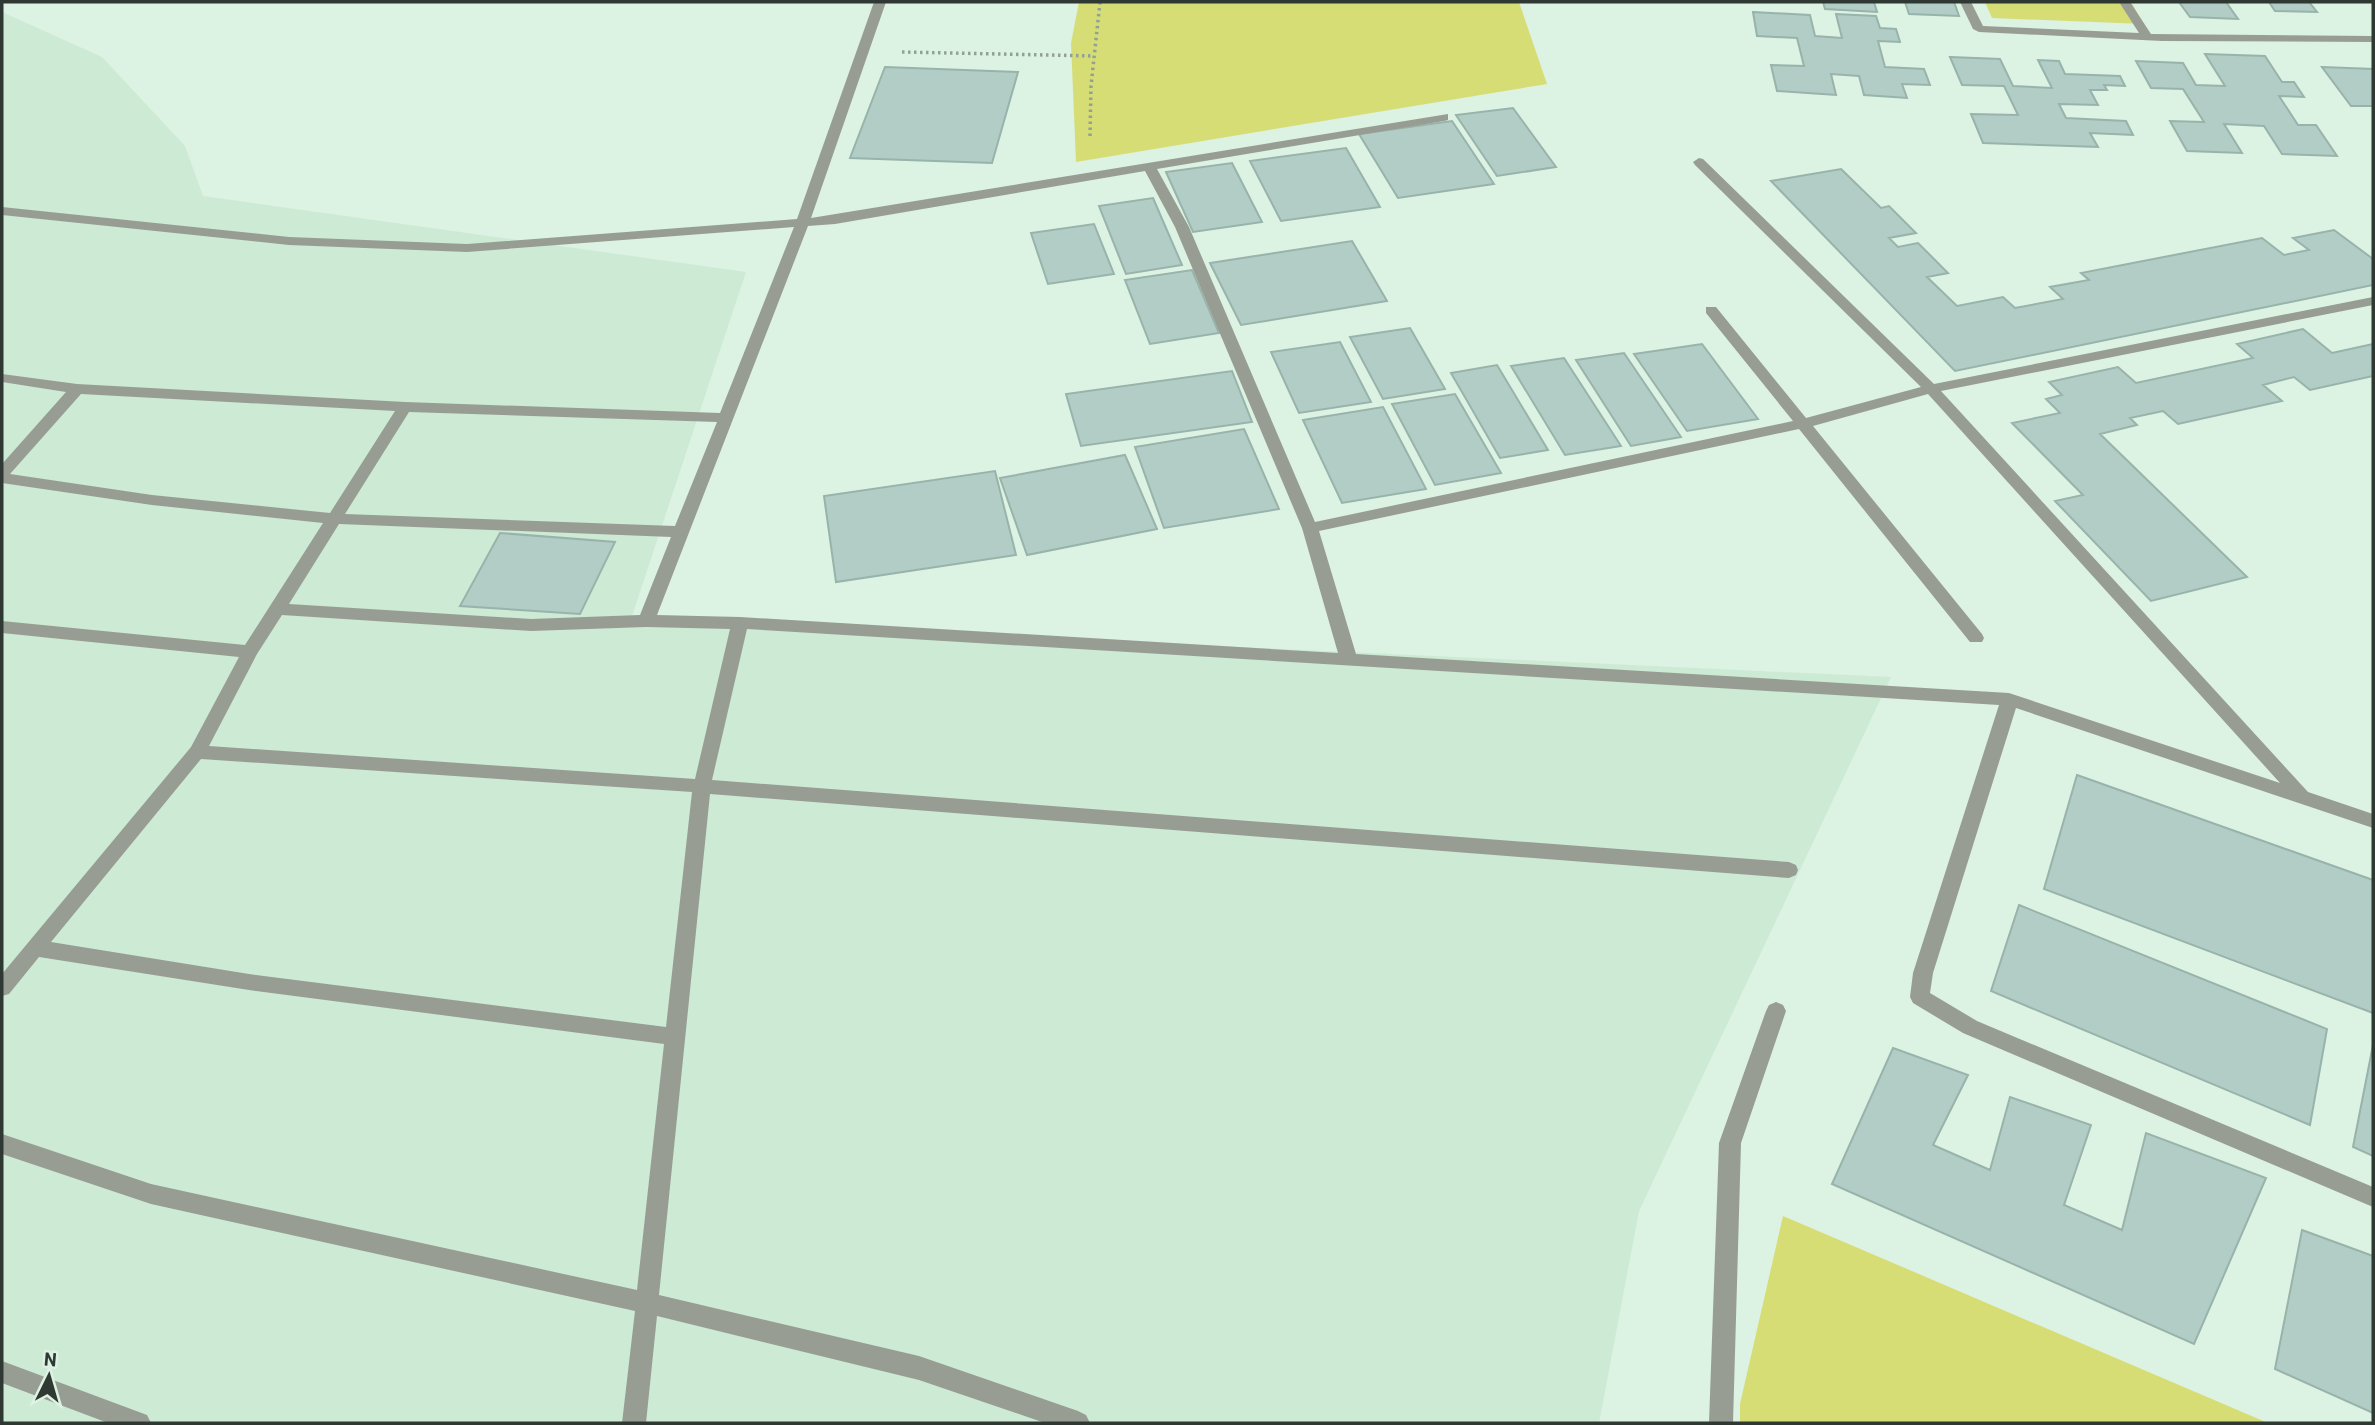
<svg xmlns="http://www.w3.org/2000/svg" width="2375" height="1425" viewBox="0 0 2375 1425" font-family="Barlow,sans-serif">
<rect width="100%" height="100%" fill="#dcf2e2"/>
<path fill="#cdead5" d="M2 12 102 57 185 146 203 196 746 272 631 619 1891 677 1639 1211 1599 1423H2Z"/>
<path fill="#d7dd75" d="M1079 2H1519L1547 84 1076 162 1071 43Z
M1985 2H2131L2144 24 1992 18Z
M1783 1216 2268 1423H1740V1404Z"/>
<path fill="#b2cdc5" stroke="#98b3ab" stroke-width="2" d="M1823 2H1874L1877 12 1825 9Z
M1905 2H1954L1959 16 1909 14Z
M2179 2H2226L2238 19 2190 17Z
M2269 2H2309L2317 12 2275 11Z
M1753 12 1810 15 1815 36 1842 38 1836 14 1876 16 1880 28 1896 29 1900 42 1878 41 1885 67 1924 69 1930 85 1902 84 1907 98 1864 95 1859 76 1831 74 1836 95 1777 91 1771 65 1804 66 1797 38 1757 36Z
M2205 54 2265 56 2282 82H2294L2304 97 2279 96 2298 125H2316L2337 156 2282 154 2264 126 2224 124 2242 153 2187 151 2170 121 2204 122 2183 89 2151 88 2136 61 2183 63 2196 85 2225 86Z
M1950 57 2000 59 2013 86 2052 88 2038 60 2059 61 2065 74 2120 76 2125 86 2104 85 2107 90H2090L2098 105 2059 104 2066 118 2126 121 2133 135 2090 133 2098 147 1983 143 1971 114 2018 115 2004 86 1962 85Z
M885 67 1018 72 992 163 850 158Z
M2322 67 2373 69V106H2351Z
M1513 108 1556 167 1497 176 1456 115Z
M1452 121 1494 184 1398 198 1359 134Z
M1346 148 1380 207 1281 221 1250 161Z
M1232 163 1262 222 1193 232 1166 172Z
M1841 169 1881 208 1889 206 1916 233 1889 238 1898 247 1918 243 1948 273 1927 277 1957 306 2003 297 2015 308 2063 299 2050 287 2089 280 2081 273 2262 238 2284 255 2309 250 2293 238 2334 230 2373 259V285L1955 371 1771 181Z
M1153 198 1182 265 1126 274 1099 206Z
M1094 224 1114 274 1048 284 1031 233Z
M1352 241 1387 301 1241 325 1210 263Z
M1192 270 1219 333 1150 344 1125 280Z
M1410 328 1445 389 1383 399 1350 337Z
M2303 329 2332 353 2373 344V376L2310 390 2294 377 2263 385 2282 401 2178 424 2163 411 2130 418 2137 425 2100 434 2247 577 2151 601 2055 501 2083 495 2012 423 2060 413 2046 399 2062 395 2049 382 2118 367 2136 383 2253 358 2237 344Z
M1340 342 1371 402 1299 413 1271 352Z
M1702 344 1758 419 1687 431 1634 354Z
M1624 353 1681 437 1631 446 1576 360Z
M1564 358 1621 446 1565 455 1511 366Z
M1497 365 1548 450 1500 458 1451 373Z
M1232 371 1252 422 1081 446 1066 394Z
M1455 394 1501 473 1435 485 1392 404Z
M1383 407 1426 489 1342 503 1303 420Z
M1244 429 1279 509 1164 528 1135 447Z
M1125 455 1157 529 1027 555 1000 478Z
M995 471 1016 555 836 582 824 496Z
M500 533 615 542 580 614 460 606Z
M2077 775 2373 880V1013L2044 889Z
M2019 905 2327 1029 2310 1125 1991 991Z
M2373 1045V1156L2353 1147Z
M1893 1048 1968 1075 1933 1145 1990 1170 2010 1097 2091 1125 2064 1205 2122 1230 2146 1133 2266 1178 2194 1344 1832 1184Z
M2302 1230 2373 1256V1413L2275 1369Z"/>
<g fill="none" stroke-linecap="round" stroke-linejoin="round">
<path stroke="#91a196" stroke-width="3.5" stroke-dasharray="2.5 3.5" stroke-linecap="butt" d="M902 52 1094 56
M1090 136 1091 86 1100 2"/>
<path fill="#989d94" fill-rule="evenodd" d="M874 2H886L811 218 1448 114V120L1444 121 1157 169 1189 227 1315 522 1793 421 1706 313V307H1716L1806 418 1921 387 1695 165 1693 162 1699 158 1703 159 1934 384 2373 297V305L1941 391 2308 792 2373 814V828L2016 708 1933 973 1930 993 1977 1021 2373 1187V1207L1963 1033 1913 1003 1910 997 1913 973 1999 705 747 629 712 780 1789 862 1796 865 1798 870 1796 875 1789 878 710 794 659 1295 919 1356 1078 1411 1086 1415 1090 1423H1045L919 1380 657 1316 646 1423H622L635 1311 151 1204 2 1154V1134L151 1184 637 1290 664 1044 249 990 39 957 9 994 2 996V974L191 747 239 657 2 633V621L245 645 323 523 152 505 2 483V464L66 392 2 382V374L77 384 405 402 720 413 794 227 467 252 289 245 2 215V207L289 237 467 244 797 219ZM1145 171 1175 227 1302 528 1338 653 740 617 657 615 808 226 835 224ZM81 394 395 411 330 513 152 495 10 474ZM1928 394 2280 783 2009 693 1356 654 1319 531 1799 429 1970 642H1982L1984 638 1982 634 1813 426ZM409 412 717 422 675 526 345 514ZM339 524 671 537 640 615 531 619 289 604ZM282 615 531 631 646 627 730 629 695 779 209 746 257 654ZM201 759 692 792 666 1027 249 974 51 942Z
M1960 2H1971L1983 26 2139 33 2119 2H2130L2151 34 2373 36V42L2162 41 1979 32 1973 29Z
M1776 1002 1783 1005 1786 1011 1741 1143 1733 1423H1709L1719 1143 1766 1011 1769 1005Z
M2 1361 147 1415 151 1423H108L2 1383Z"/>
</g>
<rect width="2375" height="1425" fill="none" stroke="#2f3832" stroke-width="7"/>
<g transform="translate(49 1376) rotate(5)" stroke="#dcf2e2" stroke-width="5" paint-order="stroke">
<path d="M0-5L12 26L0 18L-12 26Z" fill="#2f3832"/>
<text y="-10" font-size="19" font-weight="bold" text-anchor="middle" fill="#2f3832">N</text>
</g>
</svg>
